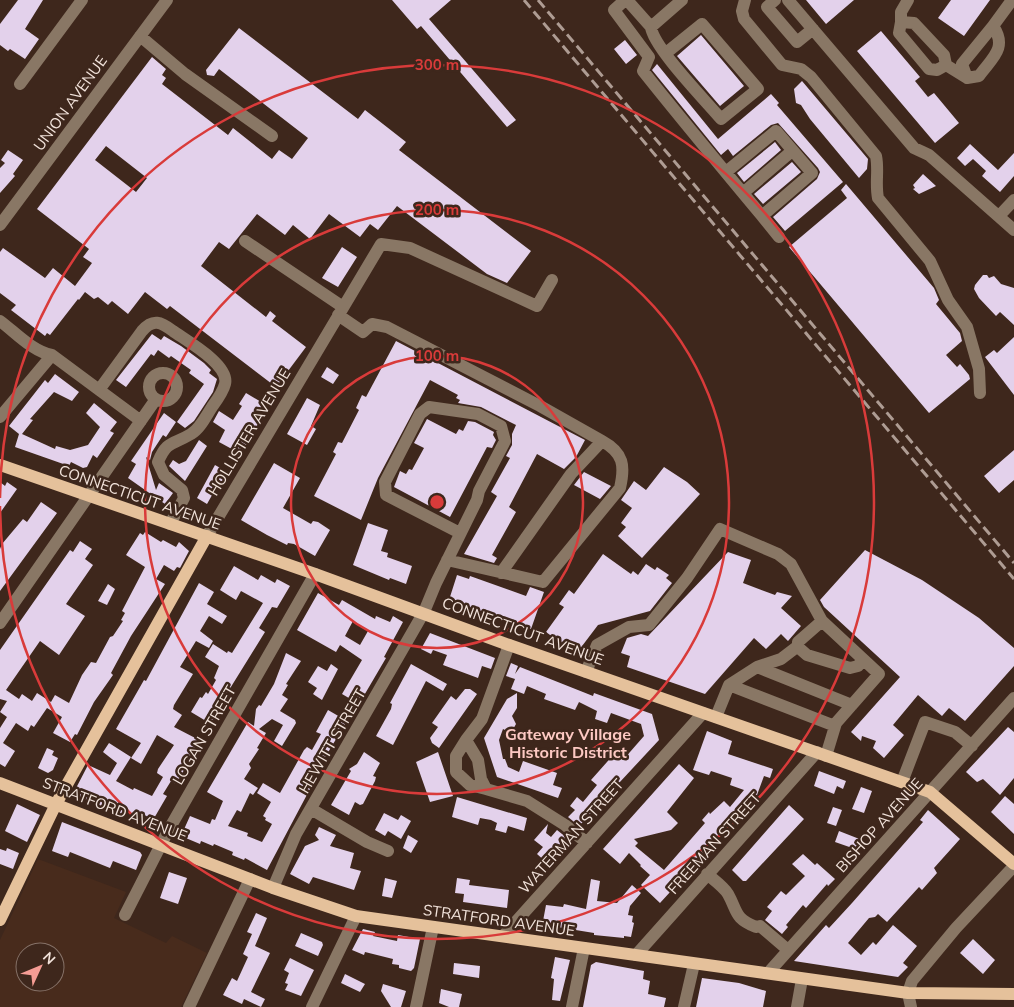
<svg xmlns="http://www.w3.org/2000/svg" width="1014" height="1007" viewBox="0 0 1014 1007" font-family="Mulish,sans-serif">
<rect width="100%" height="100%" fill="#3e271c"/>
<path fill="#482b1c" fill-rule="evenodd" d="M38 859 126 892 114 918 166 943 172 936 207 953 181 1007H0V940ZM25 952H55V982H25Z"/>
<path fill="#e3d1eb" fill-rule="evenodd" d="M18 0H43L25 29 39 39 25 59 10 49 8 51 0 45V24Z
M392 0H451L429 19 516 120 507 127 421 26 417 29Z
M806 0H854L826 24Z
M951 0H990L964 36 938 18Z
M239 28 358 119 365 110 383 124 406 142 399 150 531 251 507 283 487 274 397 206 378 230 370 224 360 237 329 214 310 239 293 225 285 235 257 214 229 249 219 242 201 266 266 317 270 311 276 316 272 321 306 347 276 387 170 306 167 309 145 292 128 314 112 301 108 305 98 297 94 299 85 292 79 300 78 299 50 335 47 333 45 336 11 310 16 305 0 293V252L3 248 45 278 53 268 75 286 92 263 83 257 89 249 37 209 152 57 166 69 162 75 166 78 162 84 228 135 233 128 272 159 279 150 292 159 308 138 219 69 214 76 207 75 206 70ZM106 146 147 178 136 192 95 160Z
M881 31 920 77 915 81 928 97 934 93 959 123 935 143 857 51Z
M701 35 744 86 720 106 677 56Z
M625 40 637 55 626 64 614 49Z
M657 64 718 139 771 94 779 103 777 105 843 182 785 231 773 217 817 179 820 172 818 168 778 123 771 125 733 156 728 149 721 155 652 70Z
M802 81 868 159 867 169 859 178 810 119 801 105 796 103 794 89Z
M775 142 781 150 744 182 737 173Z
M970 144 998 170 1014 153V176L1000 192 982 176 986 171 973 159 965 166 957 158Z
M8 150 23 160 13 174 15 176 0 193V168L5 163 1 160Z
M792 162 801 172 763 204 754 194Z
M923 174 936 186 919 194 913 189 915 188 913 185Z
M846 184 934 288 939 300 936 304 960 333 962 341 946 355 957 367 960 364 969 375 970 379 929 413 789 247 847 198 841 190Z
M342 247 357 257 338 287 322 278Z
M983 275H987L989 278 994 276 1001 284 1014 288V325L1000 312 996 316 979 298 974 289 975 285Z
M152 334 161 340 164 336 181 346 204 363 211 370 209 373 217 379 213 392 194 421 185 428 177 422 204 384 189 373 191 370 171 356 169 358 158 350 154 356 151 354 126 387 116 380Z
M1014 337V395L985 357 994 350 997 353Z
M396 341 585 440 576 457 564 469 537 454 509 507 516 512 492 555 497 558 494 563 464 554 497 496 491 492 510 458 506 456 512 445V434L516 425 481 407 458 403 460 400 456 398 458 395 430 380 378 478 361 520 314 496 336 454 333 452 338 442 342 443 359 410 356 408 362 395 366 397Z
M327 367 339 375 333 384 321 377Z
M55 374 79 392 72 401 54 392 30 419 33 420 22 434 55 449 56 446 70 450 88 445 100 427 86 413 94 403 117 422 110 431 114 433 97 458 93 455 87 467 83 468 71 462 69 466 15 447 19 434 9 426 45 380 48 383Z
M246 393 268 406 241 454 219 442 225 430 213 422 219 411 233 420 242 406 239 404Z
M307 398 320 405 311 426 316 429 307 445 287 434Z
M164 413 176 422 166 437 163 435 152 452 150 460 146 457 156 490 159 483 173 493 165 504 128 478 136 464 131 461Z
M427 419 456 434 459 429 463 431 468 421 475 422 494 432 493 435 496 440 492 448 487 447 450 517 394 487 400 471 406 474 409 469 412 470 424 448 414 443Z
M199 440 207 446 185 481 169 466 173 460 179 464 186 461Z
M1014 450V480L999 493 984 476Z
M274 463 300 478 283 508 311 524 313 521 318 522 330 530 315 556 294 544 288 543 287 545 267 535 241 520Z
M215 465 229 473 223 482 220 481 207 504 197 498Z
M664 467 687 482 700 494 642 558 618 536 626 527 621 523 632 508 621 500 634 481 646 490Z
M584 472 611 486 600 499 574 485Z
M0 482 5 486 7 482 17 489 0 513Z
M41 502 57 513 0 591V549L2 544 23 519 27 522Z
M368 523 388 530 381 551 388 553 387 557 412 566 406 584 390 578 389 580 353 565Z
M145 532 161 542 163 540 176 547 179 542 189 551 180 568 177 567 174 571 164 565 156 579 165 584 131 636 111 673 113 675 94 702 77 735 75 734 70 742 53 733 62 717 47 708 34 727 31 725 28 731 16 723 3 743 15 751 5 767 0 764V728L7 717 0 712 7 701 0 699V650L70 550 73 552 80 541 92 549 85 559 93 565 66 604 85 616 59 655 40 641 6 690 19 699 22 694 32 701 37 693 51 702 55 695 69 703 82 675 91 662 96 663 110 637 113 636 123 621 121 620 125 613 122 611 145 567 126 555 140 533 143 535Z
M865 550 922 580 979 618 1014 648V666L965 721 949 708 942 716 918 695 893 725 904 735 884 758 873 748 876 741 862 736 861 741 851 732 900 677 824 607 820 600Z
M728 552 751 560 743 583 775 595 777 592 792 596 781 608 801 626 788 641 781 634 766 649 754 638 705 694 627 667 630 656 621 653 627 638 641 634 648 636Z
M603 554 631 574 633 571 638 575 646 564 655 570 657 567 669 575 666 578 672 583 650 611 598 625 576 654 546 632 564 607 559 604 569 590 574 594Z
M234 566 258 580 261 575 275 583 277 579 290 586 277 608 272 607 259 628 265 632 216 711 218 712 211 724 191 712 200 697 202 698 206 692 208 694 216 680 214 678 219 666 205 657 213 644 227 653 228 651 232 653 263 603 241 591 236 600 220 590Z
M457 575 469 579 470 576 526 596 530 587 544 592 531 629 449 600Z
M199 583 214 592 207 604 227 616 222 624 209 616 200 631 213 641 209 648 196 641 180 667 193 674 174 705 173 709 182 715 174 727 201 741 180 777 176 784 171 781 163 794 167 796 153 820 138 811 136 816 127 812 124 817 118 814 119 810 105 803 103 807 73 794 88 765 110 775 117 763 103 752 109 743 131 757 116 781 133 790 134 788 152 796 163 777 157 773 158 769 174 745 157 735 141 764 131 758 141 743 116 729 144 680 146 681Z
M108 584 115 589 107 605 98 601Z
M318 593 339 605 342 600 375 619 376 616 390 622 393 616 403 622 384 657 386 658 359 704 342 694 362 660 340 645 336 652 297 630ZM353 621 368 631 360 645 345 636Z
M430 633 495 658 491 669 482 666 478 678 443 665 447 655 433 650 431 654 421 649Z
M286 653 301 661 286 684 288 685 282 695 288 699 280 711 295 720 296 723 282 746 274 741 283 725 272 719 259 729 266 733 257 748 259 749 249 764 251 768 244 779 258 788 253 795 250 793 241 812 237 810 228 826 248 833 247 836 262 842 272 824 265 820 266 818 263 816 271 802 257 793 263 783 280 793 304 750 307 747 312 750 321 734 316 732 328 710 347 721 318 769 319 772 267 870 245 858 244 860 232 855 233 852 214 844 213 846 201 841 200 844 181 836 190 816 210 824 212 819 215 820 223 801 207 792 248 722 254 726 256 709 259 705 261 706 274 684Z
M511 663 518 666 515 674 520 667 593 696 594 693 652 714 659 740 579 826 568 817 575 810 570 806 577 797 583 802 597 785 591 780 615 753 623 760 644 736 641 724 611 713 607 723 595 719 597 711 579 702 575 710 544 699 546 694 527 686 524 694 511 689 515 679 506 676Z
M331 664 338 669 322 700 313 694 317 688 308 682 318 666 327 671Z
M411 664 447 684 443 691 426 681 393 745 376 736 391 709 392 704 390 703Z
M465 689H470L477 694 439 748 432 743 430 738 438 727 432 723 451 696 456 700Z
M517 693V708L512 716 516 724 511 733 503 729 499 740 503 759H505L508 767 519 772 523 761 557 773 553 785 562 788 558 798 497 777 484 738 507 699Z
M1008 727 1014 732V778L1000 795 983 779 977 782 966 772Z
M707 731 732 741 728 754 773 769 770 778 764 776 757 795 753 794 736 813 738 814 702 854 704 855 660 903 641 885 650 875 640 866 641 865 629 853 620 864 603 849 679 764 694 778 667 812 678 823 671 830 634 839 638 843 635 846 664 870 705 823 702 820 709 812 710 814 724 801 730 807 744 790 730 785 732 778 711 771 709 775 693 770Z
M47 748 54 751 52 755 58 758 53 770 48 773 38 768Z
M364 752 380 763 373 776 376 777 375 781 363 804 360 805 355 802 349 815 331 805 351 771 349 769 357 764Z
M438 752 453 796 430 802 416 762Z
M819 771 846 781 843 789 837 786 834 794 814 786Z
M861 787 872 791 864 813 852 809Z
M1005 796 1014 804V834L991 812Z
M457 797 527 818 524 831 508 826 506 833 495 830 497 823 491 820 480 818 478 825 452 817Z
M17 804 40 815 27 842 5 831Z
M789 805 804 819 746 881H743L732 870Z
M833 807 842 810 836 826 827 823Z
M928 810 960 839 934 868 937 873 922 890 919 887 887 922 878 914 875 917 869 918 848 943 861 955 873 942 876 945 893 925 917 946 903 963 908 967 898 977 794 961 826 925 829 928 852 903 923 822 920 820Z
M384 813 398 820 401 815 411 821 401 839 388 831 385 836 375 830Z
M62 822 140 852 142 855 136 870 113 861 110 868 70 852 68 857 52 851Z
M548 824 546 833 551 837 557 830 567 838 546 862 537 854 543 847 534 840Z
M319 827 336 835 330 846 354 853 350 868 361 871 354 890 313 877 309 884 290 874 305 846 319 840 315 835Z
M839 831 862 840 858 850 835 842Z
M408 835 418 841 411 853 403 848Z
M7 848 19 853 13 869 0 864V849L6 851Z
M803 854 815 865 817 863 835 879 828 886 827 884 806 908 803 905 786 925 788 927 782 934 765 920 772 911 767 907 781 891 786 895 805 876 792 864Z
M169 872 187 878 178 904 160 898Z
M385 878 397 881 392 898 382 896Z
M457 878 470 880 469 885 509 890 507 908 463 902 464 894 455 893Z
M591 879 600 881 597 901 617 903 632 885 641 893 630 906 628 915 633 916 632 922 634 923 631 937 624 936V938L594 935V933L545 925 543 921 546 905 563 907 564 904 586 909Z
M256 913 267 918 255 946 270 953 251 992 265 999 261 1007 244 999 242 1004 223 995 232 978 237 981 248 957 243 954 252 934 247 932Z
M363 929 375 932 373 936 397 941 398 935 420 939 414 968 411 971 399 968V965L392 964 393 959 365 952 364 955 352 950Z
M301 933 322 942 323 945 318 956 295 946Z
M973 939 995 960 983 974 960 953Z
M555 957 570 960 560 1001 552 1000 554 979 551 978Z
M290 958 314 970 301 996 285 990 288 984 285 983 289 973 284 970Z
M596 962 644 971 643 979 650 981 648 994 666 998 664 1007H583L591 965Z
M454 963 480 966 479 978 453 974Z
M345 974 365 984 360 992 341 983Z
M702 978 739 983 766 991 763 1007H696Z
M383 984 406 991 401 1007H391L381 991Z
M441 989 462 994 459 1007H449L439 1003Z"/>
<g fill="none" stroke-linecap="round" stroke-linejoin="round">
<path stroke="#897765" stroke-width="12" d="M625 0 614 10 649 57 643 71C682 120 722 168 762 216L812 173 776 131 726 172
M627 0 651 27 682 0
M745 0 742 11 744 19 782 65 801 69 811 77 876 156C879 170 875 183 878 198L930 261 948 300 967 327 979 369 980 393
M775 0 767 7 797 42 813 29
M788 0 914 148 929 155 1014 230
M901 22V12L908 0
M993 26 1012 0
M651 27C653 47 705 100 721 119L758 89 702 24 666 53
M140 36 185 74 272 136
M946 65 937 70 929 69 899 33 901 22 914 23 944 55 946 65 967 78 979 76C992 58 1008 48 993 26L962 64 967 78
M20 84 82 0
M743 193 792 151
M762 216 779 237
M999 216 1014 200
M0 225 167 0
M245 241 343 307
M338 315 363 332 372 324 387 327 540 406 602 441C624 453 625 466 620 488L543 582 447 560
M0 321C15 332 33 352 52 355L141 421
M149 387a14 14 0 1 1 28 0a14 14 0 1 1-28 0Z
M99 390 142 331C153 318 161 322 173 331 187 341 230 365 225 384 223 392 217 400 212 407 206 416 200 429 191 434 173 445 167 440 158 462L164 475 182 490 184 498 170 524
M0 417 52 355
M207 536 381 244 410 248 537 306 552 280
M501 573 571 474 602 441
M822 621 798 642 799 648 807 655 850 668 858 666 863 659
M0 623 156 399
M509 645 482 719 466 740 478 760 481 779 486 789 527 801 565 825 587 843
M757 667 781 659 798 646
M586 672 597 645 629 627 649 625 687 578 720 529 778 554 791 564 822 621 879 674 836 723 826 756
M729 685 757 667 852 705
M716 717 729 685 835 726
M466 740 456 756V772L470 785 486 789
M902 782 925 722 955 732 972 746
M311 809 367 842 388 851
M707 874C714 880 724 887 728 894 738 912 734 918 756 927L760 926 788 950
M273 888 296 834 424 612 436 583 477 500 479 491 505 441 501 426 478 414 429 407 420 414 385 482 386 495 460 533
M125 915 168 831 315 574
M504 935 703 713
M636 955 817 752
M768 973 1014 698
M189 1007 250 879
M312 1007 356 916
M416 1007 433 927
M572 1007 584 948
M684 1007 694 964
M797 1007 802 979
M911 1007 908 993 912 981 956 928 1014 866"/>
<path stroke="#e5c19b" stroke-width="12" d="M0 465 315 574 509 645 930 792 1014 864
M0 783 273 888 356 916 908 993 1014 994
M0 920 56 804 207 536"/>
<path stroke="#ae9c93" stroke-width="3" stroke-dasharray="10 5" stroke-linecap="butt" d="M524 0 1014 579
M538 0 1014 563"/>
</g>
<g fill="none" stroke="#d93b3a" stroke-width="2.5">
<circle cx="437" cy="502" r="146"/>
<circle cx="437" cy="502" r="292"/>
<path d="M0 498A437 437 0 1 1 0 506"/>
</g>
<g text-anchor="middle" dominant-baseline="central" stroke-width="5" stroke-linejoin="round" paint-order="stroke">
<g font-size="15" fill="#f2e3db" stroke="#3e271c">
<text transform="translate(70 103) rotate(-54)">UNION AVENUE</text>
<text transform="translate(249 432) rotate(-59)">HOLLISTER AVENUE</text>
<text transform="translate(140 497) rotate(19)">CONNECTICUT AVENUE</text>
<text transform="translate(523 631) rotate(20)">CONNECTICUT AVENUE</text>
<text transform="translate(204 735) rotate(-60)">LOGAN STREET</text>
<text transform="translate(332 741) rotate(-60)">HEWITT STREET</text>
<text transform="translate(115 809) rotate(21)">STRATFORD AVENUE</text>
<text transform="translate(879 825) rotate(-48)">BISHOP AVENUE</text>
<text transform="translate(571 836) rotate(-48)">WATERMAN STREET</text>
<text transform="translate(714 843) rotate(-48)">FREEMAN STREET</text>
<text transform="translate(499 920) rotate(8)">STRATFORD AVENUE</text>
</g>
<g font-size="16" font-weight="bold" fill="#fdc9c3" stroke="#3e271c">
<text x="568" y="734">Gateway Village<tspan x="568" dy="18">Historic District</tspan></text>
</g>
</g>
<circle cx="437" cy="502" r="8" fill="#d93b3a" stroke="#3e271c" stroke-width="2.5"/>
<g font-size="15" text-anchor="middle" font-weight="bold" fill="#d93b3a" stroke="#3e271c" stroke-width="5" stroke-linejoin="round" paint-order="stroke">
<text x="437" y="70">300 m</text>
<text x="437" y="215">200 m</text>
<text x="437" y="361">100 m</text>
</g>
<g transform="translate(40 967) rotate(46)"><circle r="24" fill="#3e271c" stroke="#867268"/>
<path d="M0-4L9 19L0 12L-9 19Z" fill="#f59c94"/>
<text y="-8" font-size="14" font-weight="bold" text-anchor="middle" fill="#f2e3db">N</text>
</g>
</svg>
